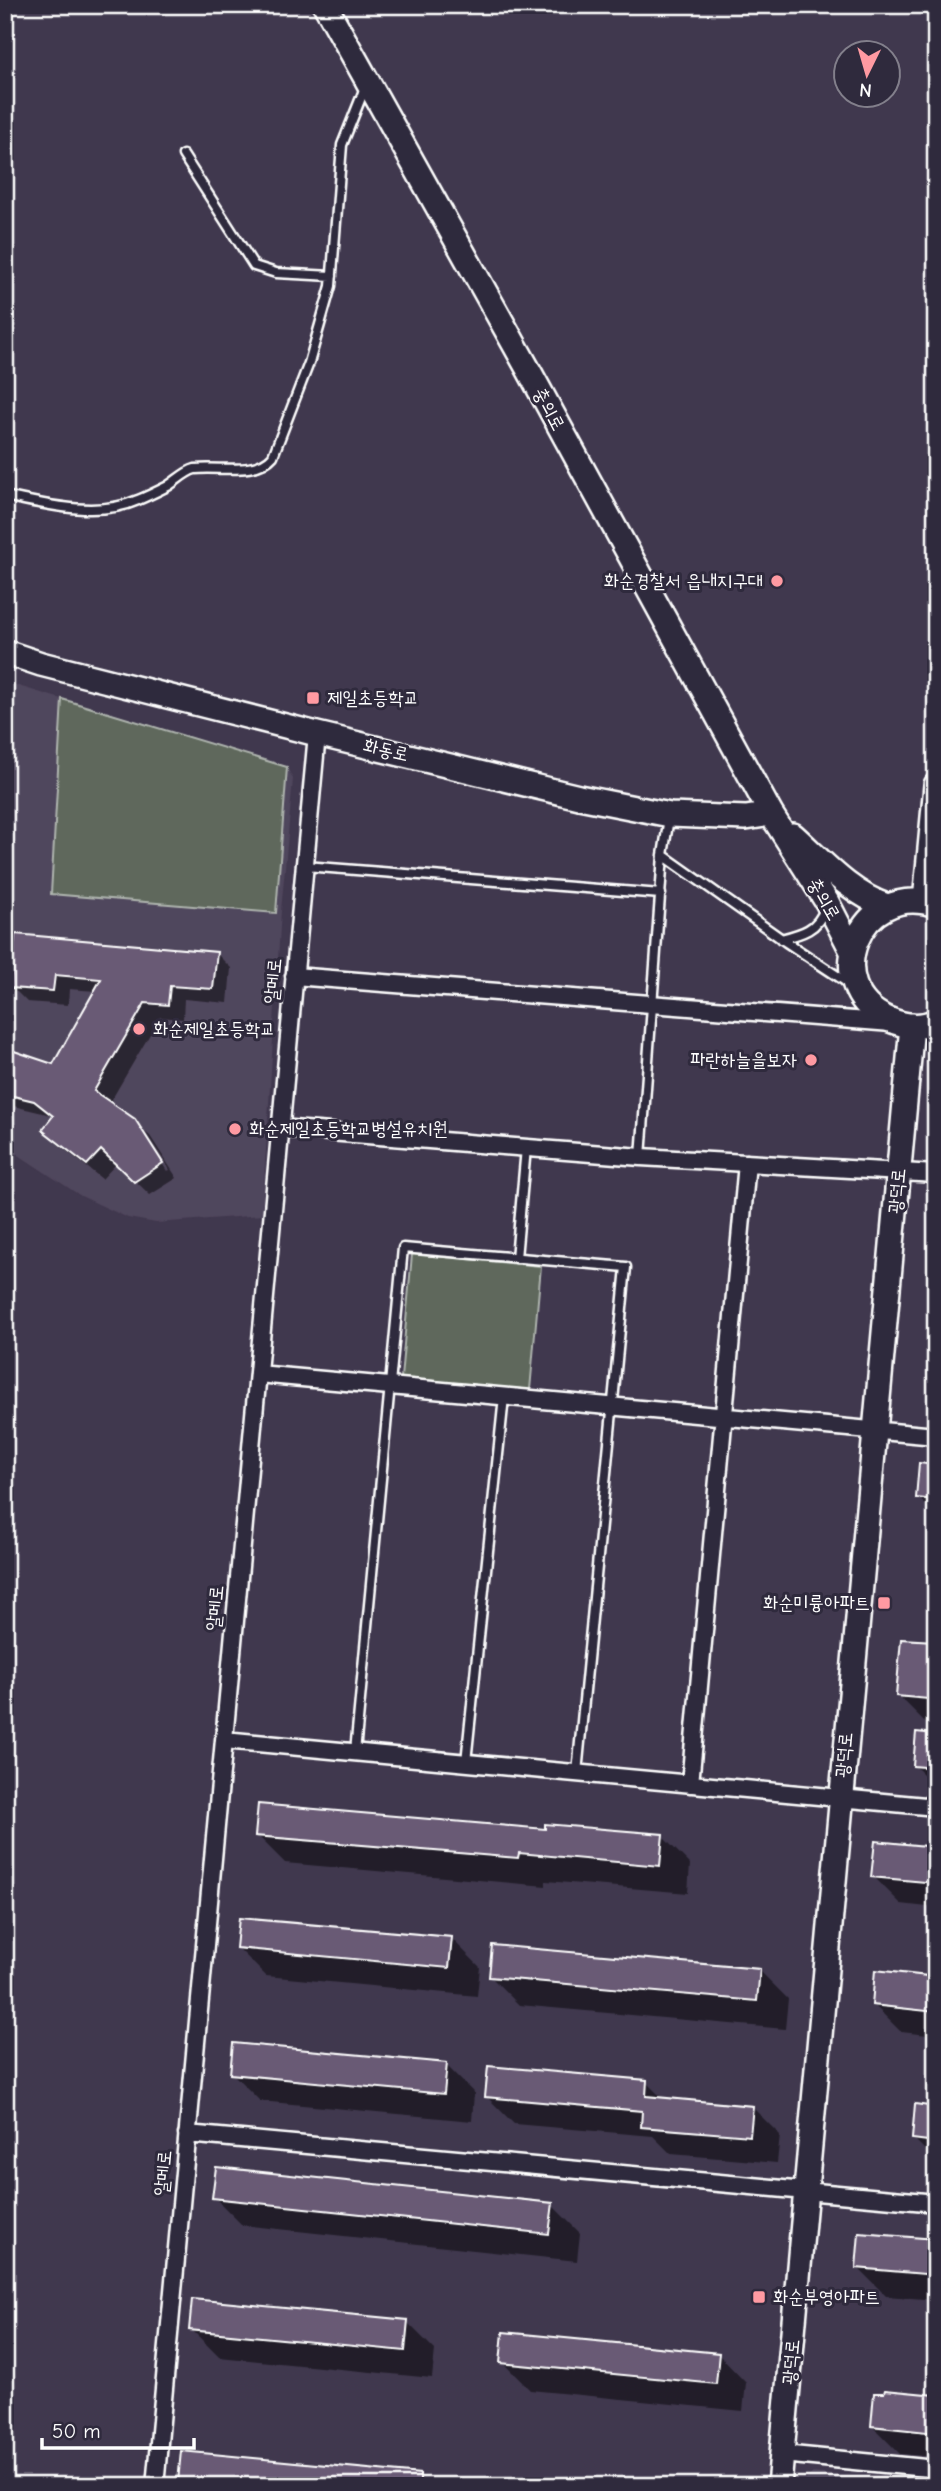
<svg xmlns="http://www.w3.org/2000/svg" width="941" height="2491" viewBox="0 0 941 2491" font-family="'Comic Neue','Poor Story',sans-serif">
<rect width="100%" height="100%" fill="#40384e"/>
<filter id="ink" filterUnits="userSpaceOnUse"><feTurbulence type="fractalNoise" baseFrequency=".0143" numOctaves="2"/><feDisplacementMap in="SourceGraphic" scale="14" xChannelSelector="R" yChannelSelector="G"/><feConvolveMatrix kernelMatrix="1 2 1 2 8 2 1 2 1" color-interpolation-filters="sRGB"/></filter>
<g filter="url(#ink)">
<path fill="#50465d" d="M5 682 287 767 293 779 281 911 262 1215 156 1223 128 1218 81 1196 5 1146Z
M813 2473 936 2485V2486H798Z"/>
<path fill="#5e685c" stroke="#aeb4ae" stroke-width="2" d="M62 699 287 767 276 913 51 894Z
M412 1254 541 1266 530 1390 401 1378Z"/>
<path fill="#0007" d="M5 891 11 896 6 935 216 953 231 968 228 1003 184 999 183 1019 160 1017 109 1104 140 1126H138L167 1171 170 1170 145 1132 150 1136 177 1178 150 1195 117 1163 102 1179 59 1145 44 1130 54 1118 51 1115 5 1104V1050L54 1066 96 991 69 989 68 1005 27 1002 17 992 5 990Z
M936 1467V1516L918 1497Z
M933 1643 936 1646V1724L926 1723 898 1695Z
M936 1735V1787L914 1765Z
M547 1831 662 1836 690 1864 688 1893 546 1881V1886L285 1863 257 1835Z
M936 1849V1908L901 1904 873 1876Z
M452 1939 480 1967 477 1996 266 1976 238 1948Z
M760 1971 788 1999 785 2029 519 2005 491 1977Z
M936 1979V2036L901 2032 873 2004Z
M446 2065 474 2093 472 2121 260 2101 232 2073Z
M646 2082 664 2100 752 2107 780 2135 777 2163 671 2154 653 2136 514 2124 486 2096Z
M936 2108V2161L913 2138Z
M214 2197 552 2205 580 2233 577 2261 242 2225Z
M936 2241V2300L886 2296 858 2268Z
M407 2322 435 2350 432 2378 219 2357 191 2329Z
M718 2354 746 2383 743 2411 530 2390 502 2362Z
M936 2397V2457L900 2454 872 2426Z
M483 2480 544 2486H483Z
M180 2481 409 2486H185Z"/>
<path fill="#695a75" stroke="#fff" stroke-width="2" d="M15 934 217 952 213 989 170 986 168 1005 145 1003 94 1091 135 1119 163 1163 134 1182 101 1150 87 1165 42 1130 53 1116 34 1101 5 1094V1048L53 1064 101 979 55 975 53 991 10 988Z
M919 1463 936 1465V1500L916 1498Z
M901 1639 934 1641 928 1699 896 1696Z
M916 1732 936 1734V1768L913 1766Z
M258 1804 545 1829V1824L663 1834 660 1866 519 1853 518 1858 255 1836Z
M875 1841 936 1847V1883L871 1877Z
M239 1918 452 1937 449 1968 236 1948Z
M492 1945 760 1969 757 2001 489 1977Z
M875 1970 936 1977V2012L872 2005Z
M233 2043 447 2063 444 2094 230 2074Z
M488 2066 647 2080 646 2096 753 2106 750 2136 641 2127 642 2111 485 2097Z
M915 2104 936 2107V2142L912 2139Z
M216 2167 553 2203 549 2234 212 2198Z
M859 2233 936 2239V2275L856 2268Z
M192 2299 408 2320 405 2351 189 2330Z
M503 2332 719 2353 716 2384 500 2363Z
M885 2390 936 2395V2433L871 2426 874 2393H884Z
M181 2451 420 2474V2486H220L178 2482Z"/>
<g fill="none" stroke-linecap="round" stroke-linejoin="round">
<defs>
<path id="lane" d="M183 155 254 266 276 273 332 276
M5 496C47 505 98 518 138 500 148 496 158 491 168 486 176 481 186 471 195 469 219 466 256 476 273 456L309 363 331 286 342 145 366 85
M663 855 786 942 851 985
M305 866 661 894
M781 939C801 934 818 930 825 908
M641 1157 663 855 669 818
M516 1258 526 1148
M355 1752 403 1248 626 1267 577 1773
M466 1762 504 1397"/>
<path id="street" d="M294 976 892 1023
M280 1128 641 1157 936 1174
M258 1374 936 1436
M224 1740 936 1807
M690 1784 747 1163
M187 2134 936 2203
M782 2454 936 2469
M155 2486 317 734"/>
<path id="secondary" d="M325 5 527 367 771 814 827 902 852 951
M5 652 41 664 317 734 579 797 670 815 746 818 771 814
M793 835C822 861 849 893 887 906
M925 901 936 785
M936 905C859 879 817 988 888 1019 903 1026 920 1028 936 1021
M779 2486 912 1025"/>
</defs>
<use href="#lane" stroke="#fff" stroke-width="13"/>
<use href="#street" stroke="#fff" stroke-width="21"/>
<use href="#secondary" stroke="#fff" stroke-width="28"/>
<use href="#lane" stroke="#2f2a3d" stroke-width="8"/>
<use href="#street" stroke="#2f2a3d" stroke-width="16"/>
<use href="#secondary" stroke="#2f2a3d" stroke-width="23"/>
</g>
</g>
<g fill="#ff9aa2" stroke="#2f2a3d" stroke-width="2.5">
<circle cx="777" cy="581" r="7"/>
<rect x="306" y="691" width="14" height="14" rx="3.5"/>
<circle cx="139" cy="1029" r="7"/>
<circle cx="811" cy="1060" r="7"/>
<circle cx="235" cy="1129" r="7"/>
<rect x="877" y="1596" width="14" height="14" rx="3.5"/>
<rect x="752" y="2290" width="14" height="14" rx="3.5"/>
</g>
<g text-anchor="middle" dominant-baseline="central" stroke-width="6" stroke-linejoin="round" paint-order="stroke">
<g font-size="19" fill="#fff" stroke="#2f2a3d">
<text transform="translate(549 409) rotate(62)">충의로</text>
<text transform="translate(386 750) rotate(13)">화동로</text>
<text transform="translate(824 899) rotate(60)">충의로</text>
<text transform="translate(273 981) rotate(-85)">알메로</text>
<text transform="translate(897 1191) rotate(-85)">광덕로</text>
<text transform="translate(215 1608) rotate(-85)">알메로</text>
<text transform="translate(844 1755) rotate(-85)">광덕로</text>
<text transform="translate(163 2173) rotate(-85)">알메로</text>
<text transform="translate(791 2362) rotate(-85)">광덕로</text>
</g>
<g font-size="19" fill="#fff" stroke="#2f2a3d" text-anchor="start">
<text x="763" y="581" text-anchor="end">화순경찰서 읍내지구대</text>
<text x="327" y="698">제일초등학교</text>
<text x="153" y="1029">화순제일초등학교</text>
<text x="797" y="1060" text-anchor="end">파란하늘을보자</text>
<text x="249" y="1129">화순제일초등학교병설유치원</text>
<text x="870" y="1603" text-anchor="end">화순미륭아파트</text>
<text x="773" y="2297">화순부영아파트</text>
</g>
</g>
<rect width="941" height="2491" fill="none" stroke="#2f2a3d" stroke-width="28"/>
<rect x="14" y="14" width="913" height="2463" fill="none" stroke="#fff" stroke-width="2.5" filter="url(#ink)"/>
<g transform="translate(867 74) rotate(185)"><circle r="33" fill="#2f2a3d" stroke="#827f8b" stroke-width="2"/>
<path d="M0-5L12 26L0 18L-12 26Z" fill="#ff9aa2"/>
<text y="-10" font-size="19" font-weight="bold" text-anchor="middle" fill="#ffffff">N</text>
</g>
<path d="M42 2438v10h152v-10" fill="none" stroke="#ffffff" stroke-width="3.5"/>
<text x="52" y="2438" font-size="21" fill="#ffffff" stroke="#2f2a3d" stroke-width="5" paint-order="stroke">50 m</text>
</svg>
